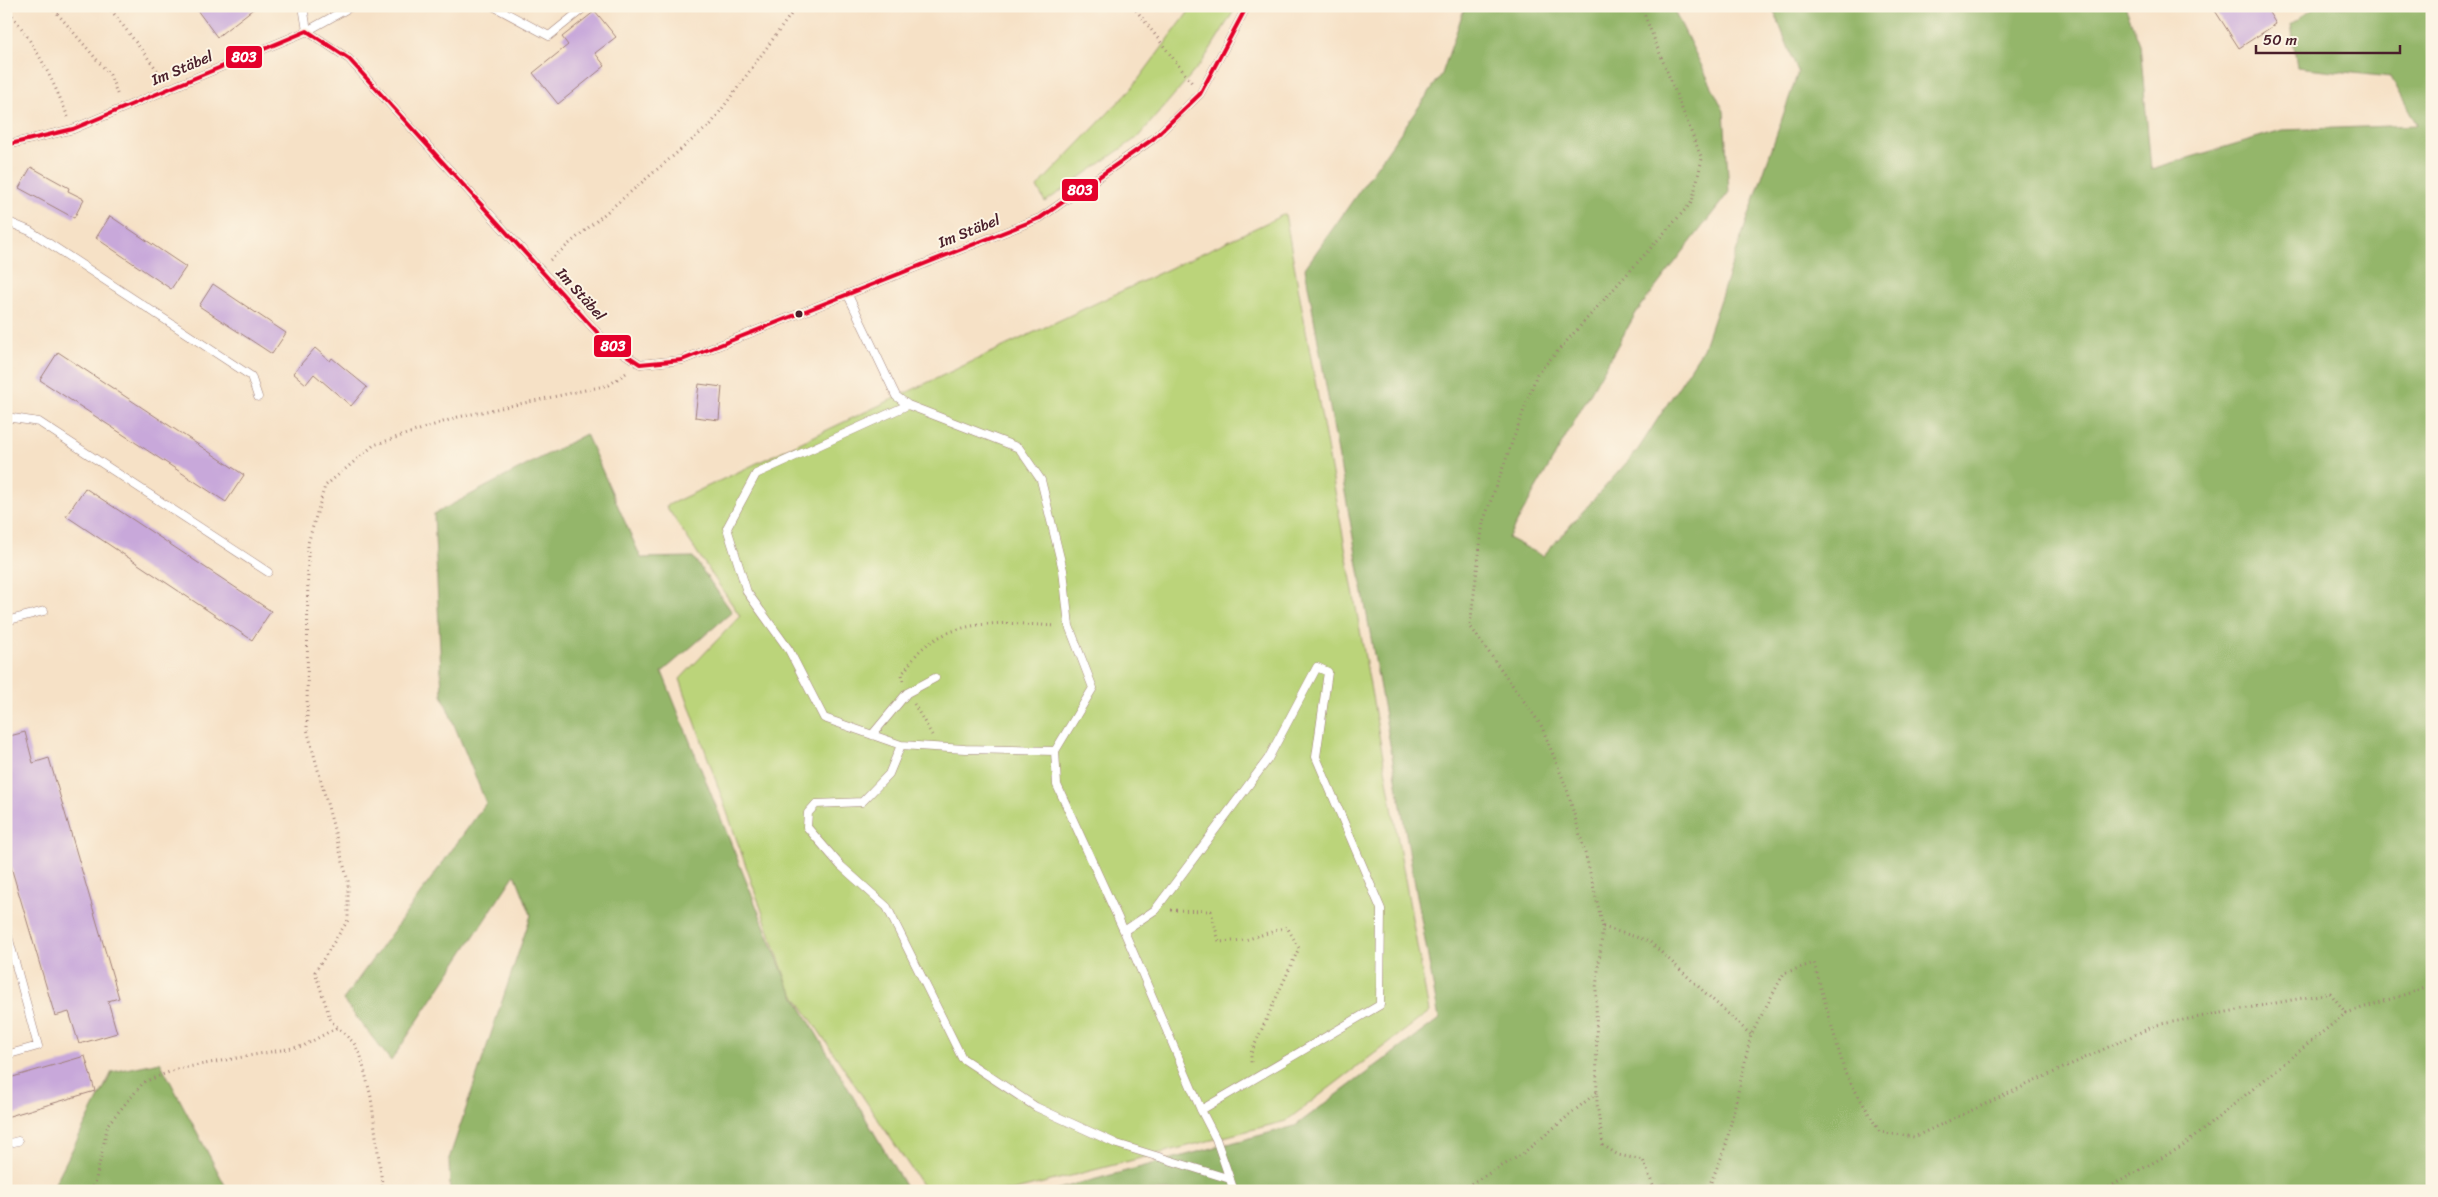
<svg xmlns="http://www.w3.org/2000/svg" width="2438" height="1197" viewBox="0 0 2438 1197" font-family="Sriracha,sans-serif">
<rect width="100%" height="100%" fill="#fcf5e5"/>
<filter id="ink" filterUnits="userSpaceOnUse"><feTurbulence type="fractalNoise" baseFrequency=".02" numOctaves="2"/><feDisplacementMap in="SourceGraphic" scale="10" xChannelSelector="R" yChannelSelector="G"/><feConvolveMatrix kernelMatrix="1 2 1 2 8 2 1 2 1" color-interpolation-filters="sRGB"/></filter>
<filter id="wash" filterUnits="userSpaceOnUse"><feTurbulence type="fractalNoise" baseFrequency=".0096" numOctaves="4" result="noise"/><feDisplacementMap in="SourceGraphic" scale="20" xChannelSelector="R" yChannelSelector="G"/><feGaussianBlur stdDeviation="1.12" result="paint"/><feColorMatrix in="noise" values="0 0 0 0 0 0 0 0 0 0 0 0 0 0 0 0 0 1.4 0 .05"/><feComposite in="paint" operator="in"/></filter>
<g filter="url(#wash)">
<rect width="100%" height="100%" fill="#f6e1c6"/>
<path fill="#bbd47a" stroke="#827a52" d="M1193 6H1237L1203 61 1138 137 1045 202 1037 187 1132 88Z
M1285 214 1429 1012 1286 1121 1012 1191H926L788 985 680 679 740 616 666 506Z"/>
<path fill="#94b66a" stroke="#6f6a4a" d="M1465 6H1672L1724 111 1729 192 1636 313 1508 538 1543 556 1637 451 1703 349 1798 72 1772 6H2125L2140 44 2151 169 2282 130 2417 125 2391 77 2297 67 2291 24 2316 6H2432V1191H1051L1295 1126 1439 1019 1305 268 1442 74Z
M586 434 641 558 693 557 732 612 662 672 788 985 908 1191H450L449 1159 531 915 515 874 391 1061 343 1000 486 803 442 695 434 514Z
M160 1062 228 1191H51L112 1072Z"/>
<g id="blocks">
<path fill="#c8a8da" d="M194 6H257L217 37Z
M2212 6H2265L2276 24 2239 48Z
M595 11 616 37 595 53 605 66 558 104 533 73 568 45 562 37Z
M31 167 69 188 68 191 84 199 74 218 19 188Z
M110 216 186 267 171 289 96 238Z
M213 284 286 333 272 354 199 306Z
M315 348 330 361 332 358 367 387 351 406 314 374 306 384 293 373Z
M58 352 244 475 226 502 40 380Z
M699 384 722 387 719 420 695 417Z
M85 488 271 611 252 640 66 516Z
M25 732 33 763 49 758 119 998 108 1001 117 1033 79 1044 69 1012 55 1016 6 850V737Z
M85 1056 95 1091 6 1117V1079Z"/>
</g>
</g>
<g filter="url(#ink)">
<use href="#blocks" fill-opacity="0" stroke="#a08078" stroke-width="1"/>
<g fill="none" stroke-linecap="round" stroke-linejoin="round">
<defs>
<path id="lane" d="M303 6 307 31 352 6
M493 6 549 36 586 6
M6 145 73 129 307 31 349 59 605 341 640 364 682 360 1040 218 1153 139 1200 94 1247 6
M6 221 30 231 251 376 258 397
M848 295 896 396 908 405 1019 448 1041 480 1063 570 1069 626 1093 688 1055 751 1057 785 1124 931 1201 1110 1216 1139 1234 1191
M908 405 756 474 727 528 747 592 789 650 824 718 901 745 965 749 1055 751
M6 417 39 422 268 572
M6 621 44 611
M872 735 907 693 935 678
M901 745 889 774 862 802 816 804 808 813 807 827 840 865 887 907 962 1058 1036 1107 1117 1144 1230 1179
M6 929 38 1046 6 1055
M1124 931 1155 910 1268 759 1317 667 1328 672 1316 757 1381 909 1380 1005 1201 1110
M6 1144 18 1141"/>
</defs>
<use href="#lane" stroke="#a08078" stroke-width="9"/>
<path stroke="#a08078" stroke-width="3" stroke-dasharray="1 4" stroke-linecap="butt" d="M51 6 110 75 118 96
M108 6 164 79
M1133 6 1192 83
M1641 6 1702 159 1692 202 1537 374 1483 522 1470 626 1541 725 1567 789 1587 860 1603 927 1596 988 1597 1104 1603 1145 1618 1155 1643 1160 1655 1191
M6 8C34 41 52 78 68 117
M550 260 711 124 797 6
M903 681 902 674C909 666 915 654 924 647 961 617 1011 623 1055 626
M914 704 932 735
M1171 910 1211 911 1219 942 1245 940 1287 927 1299 948 1251 1053V1065
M1603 927 1649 941 1751 1035
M2346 1013 2432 986
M91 1191 95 1184 108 1124 144 1082 177 1069 303 1046 338 1027
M383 1191 371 1097 361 1057 354 1043 331 1021 315 972 348 920V881L307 729 308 543 325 486 374 445 458 417 609 385 629 371
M1458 1191 1521 1155 1597 1092
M1707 1191 1725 1149 1751 1035 1784 973 1814 963 1845 1073 1879 1131 1914 1137 2156 1025 2330 993 2346 1013 2183 1146 2102 1191"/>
<use href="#lane" stroke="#fff" stroke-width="8"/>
<defs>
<path id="bus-1" d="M6 145 73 129 307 31 349 59 605 341 640 364 682 360 1040 218 1153 139 1200 94 1247 6"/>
</defs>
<use href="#bus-1" stroke="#fcf5e5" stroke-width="8"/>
<use href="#bus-1" stroke="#e4002b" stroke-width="4"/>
</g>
</g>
<circle fill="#4a1f2b" stroke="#fcf5e5" stroke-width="2" cx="799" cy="314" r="4.5"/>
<g text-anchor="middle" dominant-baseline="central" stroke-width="4" stroke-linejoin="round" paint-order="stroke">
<g font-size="15" fill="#4a1f2b" stroke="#fcf5e5">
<text transform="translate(182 68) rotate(-23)">Im Stäbel</text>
<text transform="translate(969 231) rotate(-22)">Im Stäbel</text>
<text transform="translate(581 294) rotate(48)">Im Stäbel</text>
</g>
</g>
<g stroke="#fcf5e5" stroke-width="2">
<rect x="225" y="45" width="38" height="24" rx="5" fill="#e4002b"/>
<rect x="1061" y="178" width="38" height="24" rx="5" fill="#e4002b"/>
<rect x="593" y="334" width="39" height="24" rx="5" fill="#e4002b"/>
</g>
<g font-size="14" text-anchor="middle" font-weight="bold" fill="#fff">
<text x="244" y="62">803</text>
<text x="1080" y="195">803</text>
<text x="613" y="351">803</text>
</g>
<rect width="2438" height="1197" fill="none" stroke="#fcf5e5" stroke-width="25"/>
<path d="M2256 45v8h144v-8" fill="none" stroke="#4a1f2b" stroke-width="2.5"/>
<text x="2263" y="45" font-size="15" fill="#4a1f2b" stroke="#fcf5e5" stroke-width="4" paint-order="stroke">50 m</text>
</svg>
